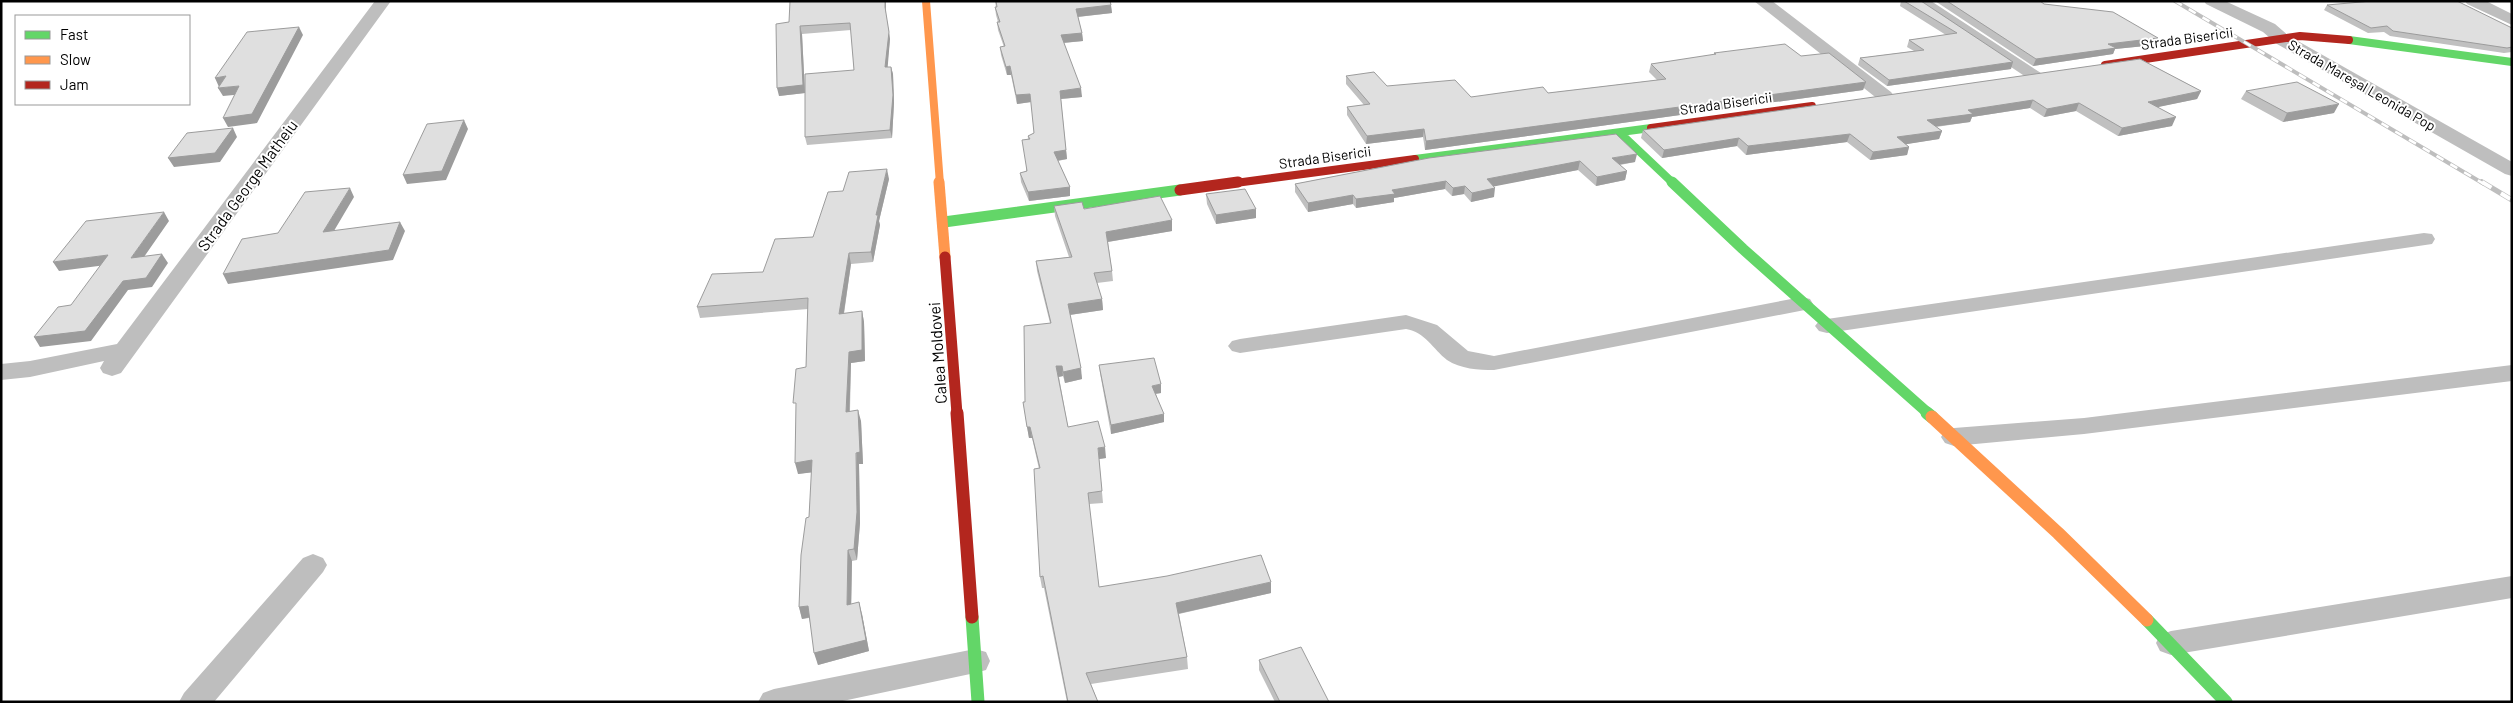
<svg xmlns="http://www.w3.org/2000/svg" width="2513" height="703" viewBox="0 0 2513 703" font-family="Barlow,sans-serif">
<rect width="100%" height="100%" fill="#fff"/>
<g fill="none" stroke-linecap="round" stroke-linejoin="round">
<path fill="#bebebe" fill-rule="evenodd" d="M375 1H391L121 373 112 376 103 373 100 368 104 361 30 377 1 380V364L30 361 117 344Z
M1754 1H1772L1891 92 1894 96 1891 100H1879Z
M1912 1H1931L2044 75 2041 79H2029Z
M2204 1H2225L2275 24 2289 36 2512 162V176L2505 174 2277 44 2263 32 2206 4Z
M2465 1H2486L2512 14V25L2467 4Z
M2424 233 2432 234 2435 239 2432 244 1827 333 1819 331 1815 326 1819 321 1827 319Z
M1802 297 1810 299 1813 304 1810 309 1494 370C1479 370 1460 369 1447 360 1433 349 1425 332 1406 329L1240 353 1232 351 1228 346 1232 341 1240 339 1406 315 1437 325 1468 351 1494 356Z
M2512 365V381L2084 434 1954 446 1945 443 1941 437 1945 431 1954 428 2084 418Z
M313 554 323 558 327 565 323 572 214 702H179L184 693 303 558Z
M2512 576V598L2171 655 2160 651 2156 643 2160 635 2171 631Z
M975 649 986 652 990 661 986 670 975 673 838 702H758L763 693 774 689Z"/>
<path stroke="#63d668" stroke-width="8" d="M2349 40 2512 62
M1620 133 1674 184
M1415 159 1651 128"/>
<path stroke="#63d668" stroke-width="11" d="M1672 182 1743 249 1929 414
M944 222 1180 190"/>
<path stroke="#63d668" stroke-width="13" d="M1927 413 1932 417
M972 617 978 702
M2147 620 2226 702"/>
<path stroke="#ff974d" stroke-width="8" d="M926 1 940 184"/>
<path stroke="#ff974d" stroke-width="11" d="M939 182 945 257"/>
<path stroke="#ff974d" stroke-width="13" d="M1932 417 2058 533 2147 620"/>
<path stroke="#b3261e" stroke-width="8" d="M2105 65 2300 36 2349 40
M1651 128 1812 106
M1228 184 1415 159"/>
<path stroke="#b3261e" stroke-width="11" d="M1180 190 1238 182
M945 257 957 414"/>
<path stroke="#b3261e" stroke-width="13" d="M957 413 972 617"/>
<defs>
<path id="rail-far1" d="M2175 1 2484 184"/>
<path id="rail" d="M2482 182 2512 200"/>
</defs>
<use href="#rail-far1" stroke="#bebebe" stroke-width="4"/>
<use href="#rail" stroke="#bebebe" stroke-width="5.5"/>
<use href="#rail-far1" stroke="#fff" stroke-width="2.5" stroke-dasharray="8" stroke-linecap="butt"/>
<use href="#rail" stroke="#fff" stroke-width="4" stroke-dasharray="11" stroke-linecap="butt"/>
</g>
<path fill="#c0c0c0" d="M886 1V15L890 39 887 67H891L893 74 894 103 892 138 807 145 805 137 854 70 851 30 802 34 805 93 779 96 789 22Z
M995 1H1110L1112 13 1078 17 1082 33 1083 41 1064 43 1082 97 1061 99 1067 159 1058 161 1070 187V196L1029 201 1021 182 1020 173 1026 172 1028 136 1034 133 1031 102 1017 104 1011 75H1007L1001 55 1000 47H1004L998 30 997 22H998L996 15 995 7H996Z
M1901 1H1921L2011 69 1887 86 1858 65 1860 58 1914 51 1907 47 1909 40 1946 35 1900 6Z
M1935 1H1977L2044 4 2158 38 2155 45 2115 49 2113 54 2033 66Z
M2327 5 2512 28V52L2504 53 2390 36 2384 32 2368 33 2324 10Z
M1714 53 1801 56 1866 82 1863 90 1425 150 1423 137 1366 144 1347 115V107L1364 105 1346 84V76L1387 86 1471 97 1548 93 1657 80 1649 72 1651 64 1714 55Z
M2140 59 2201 91 2197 99 2157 107 2172 126 2118 136 2076 111 2044 117 2030 108 1972 117 1970 122 1936 127 1942 131 1939 139 1906 144 1909 147 1907 155 1870 160 1847 142 1746 155 1737 146 1662 158 1641 138 1643 130Z
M2246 91 2334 113 2283 122 2241 99Z
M1429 158 1635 162 1620 165 1627 171 1625 180 1596 186 1578 170 1493 186 1494 197 1471 202 1464 194 1452 196 1445 189 1394 198V202L1356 208 1353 204 1308 212 1295 192V184Z
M889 179 879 221 880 225 873 262 851 264 844 314 862 311 864 322 865 361 851 363 850 411 861 421 863 464H859L860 523 857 560 852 561 851 604 862 614 869 651 818 665 809 618 802 619 799 607 809 517 812 472 798 474 806 367 808 309 700 318 697 307 763 272 813 237 843 191Z
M1206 194 1256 218 1216 224 1207 204Z
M1054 206 1084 209 1172 231 1108 242 1112 271 1113 281 1097 283 1102 299 1103 310 1070 315 1082 379 1065 383 1063 376 1059 377 1068 427 1106 458 1099 459 1103 503 1089 504 1099 587 1271 593 1179 614 1187 657 1188 669 1091 684 1098 702H1067L1044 588H1042L1040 577 1039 469 1032 438H1029L1023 402H1025L1050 323 1037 271 1036 261 1069 257 1055 216Z
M1099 365 1161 393 1156 394 1164 422 1111 434 1100 373Z
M1259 660 1329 702H1275L1259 670Z"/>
<path fill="#9c9c9c" d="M885 1H886V15L890 39 887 75 885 67Z
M1111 5 1112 13 1076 17V9Z
M800 26 802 34 805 93 779 96 777 88Z
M299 27 303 35 257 123 228 127 223 118Z
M1082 33 1083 41 1061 43V35Z
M2158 38 2155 45 2115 49 2113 54 2033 66 2036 59 2108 44Z
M2013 62 2011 69 1887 86 1889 80Z
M1010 66 1011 75H1007L1006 67Z
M891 67 893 74 894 103 892 138 890 130Z
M226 76 219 87 215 78Z
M1866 82 1863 90 1425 150 1426 141Z
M239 86 244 94 223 96 218 88Z
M1081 88 1082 97 1060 99V91Z
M2201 91 2197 99 2144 110 2148 102Z
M1030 94 1031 102 1017 104 1016 95Z
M2033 100 2030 108 1972 117 1970 122 1924 128 1927 120 1968 110Z
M2079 103 2076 111 2044 117 2047 109Z
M2339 104 2334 113 2283 122 2287 113Z
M2176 117 2172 126 2118 136 2122 128Z
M464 120 468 129 446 180 407 184 403 175Z
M233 128 237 137 220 162 174 167 168 158Z
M1424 129 1423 137 1366 144 1367 136Z
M1942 131 1939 139 1895 146 1897 137Z
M1850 134 1847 142 1746 155 1748 146Z
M1739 138 1737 146 1662 158 1664 150Z
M1909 147 1907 155 1870 160 1873 152Z
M1066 150 1067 159 1055 161 1054 152Z
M1637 154 1635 162 1610 166 1612 158Z
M1580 161 1578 170 1486 188 1487 179Z
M887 169 889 179 879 221 880 225 873 262 871 252 876 215Z
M1627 171 1625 180 1596 186 1597 177Z
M1446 181 1445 189 1394 198V202L1356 208V199L1392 190Z
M1465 186 1464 194 1452 196 1453 188Z
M1070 187V196L1029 201 1028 192Z
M350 188 354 197 328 241 323 232Z
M1495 188 1494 197 1471 202 1472 193Z
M1353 195V204L1308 212V203Z
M1256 209V218L1216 224V215Z
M164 212 169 221 137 267 131 258Z
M1172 220V231L1107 242 1106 232Z
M400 222 405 231 393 260 228 284 223 274Z
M849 253 851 264 842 325 839 314Z
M162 254 168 263 152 287 128 290 91 341 40 347 34 337 123 281Z
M108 255 114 264 59 271 53 262Z
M1102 299 1103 310 1069 315 1068 304Z
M862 311 864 322 865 361 851 363 849 423 846 412 849 352Z
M1056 366H1062L1063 376 1058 377Z
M1081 368 1082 379 1065 383 1063 372Z
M1161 384V393L1153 394 1152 386Z
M858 410 861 421 863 464H859L860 523 857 560 854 549Z
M1164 414V422L1111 434V425Z
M1027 427H1030L1032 438H1029Z
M1105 447 1106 458 1099 459 1098 448Z
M812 460 815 472 798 474 795 463Z
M848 550 852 561 851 617 847 605Z
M1271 582V593L1177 614 1176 603Z
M859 602 862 614 869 651 818 665 814 653Z
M808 606 811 617 802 619 799 607Z"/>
<path fill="#dfdfdf" stroke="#9c9c9c" d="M790 1H885V7L889 32 885 67H891L893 95 890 130 805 137V74L854 70 850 23 800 26 803 85 777 88 776 24 789 22Z
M996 1H1110L1111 5 1076 9 1082 33 1061 35 1081 88 1060 91 1066 150 1054 152 1070 187 1028 192 1020 173 1027 171 1022 140 1030 139 1028 136 1034 133 1030 94 1016 95 1010 66 1006 67 1000 47 1005 46 997 22H1000L995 7H997Z
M1904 1H1921L2013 62 1889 80 1860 58 1924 50 1909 40 1957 33Z
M1947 1H2040L2044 4 2113 12 2158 38 2108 44 2116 48 2036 59Z
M2372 1H2457L2512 28V47L2507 48 2393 31 2387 26 2371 28 2327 5Z
M299 27 252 114 223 118 239 86 218 88 226 76 215 78 247 32Z
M1785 44 1801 56 1829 53 1866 82 1426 141 1424 129 1367 136 1347 107 1370 104 1346 76 1374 72 1387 86 1455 80 1471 97 1543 87 1548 93 1666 79 1651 64 1716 54 1714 53Z
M2140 59 2201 91 2148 102 2176 117 2122 128 2079 103 2047 109 2033 100 1968 110 1973 114 1927 120 1942 131 1897 137 1909 147 1873 152 1850 134 1748 146 1739 138 1664 150 1643 130Z
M2297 82 2339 104 2287 113 2246 91Z
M464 120 442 171 403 175 427 124Z
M233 128 215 153 168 158 187 133Z
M1616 134 1637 154 1612 158 1627 171 1597 177 1580 161 1487 179 1495 188 1472 193 1465 186 1453 188 1446 181 1392 190 1395 194 1356 199 1353 195 1308 203 1295 184 1429 158Z
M887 169 876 215H878L871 252 849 253 839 314 862 311V350L849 352 846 412 858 410 860 452 856 453 857 512 854 549 848 550 847 605 859 602 866 640 814 653 808 606 799 607 801 555 806 518 809 517 812 460 795 463 796 403H793L796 369 806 367 808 298 697 307 712 274 763 272 775 239 813 237 828 192 843 191 849 172Z
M350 188 323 232 400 222 389 250 223 274 242 239 278 233 305 192Z
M1245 189 1256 209 1216 215 1206 194Z
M1160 196 1172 220 1106 232 1112 271 1094 273 1102 299 1068 304 1081 368 1063 372 1062 366H1056L1068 427 1098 421 1105 447 1098 448 1102 491 1088 493 1099 587 1167 576 1261 555 1271 582 1176 603 1187 657 1086 673 1098 702H1068L1043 576 1040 577 1034 469 1040 468 1030 427H1027L1023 402H1025L1024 326 1051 323 1036 261 1072 257 1054 206 1082 202 1084 209Z
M164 212 131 258 162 254 146 278 123 281 85 331 34 337 58 307 71 305 108 255 53 262 86 221Z
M1154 358 1161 384 1152 386 1164 414 1111 425 1099 365Z
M1301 647 1329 702H1280L1259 660Z"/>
<g text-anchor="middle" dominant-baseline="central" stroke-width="4" stroke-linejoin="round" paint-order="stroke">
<g font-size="14" fill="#000" stroke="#fff">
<text transform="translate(2187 38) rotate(-8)">Strada Bisericii</text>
<text transform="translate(2362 85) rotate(30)">Strada Mareșal Leonida Pop</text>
<text transform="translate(1726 103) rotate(-8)">Strada Bisericii</text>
<text transform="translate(1325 157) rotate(-8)">Strada Bisericii</text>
</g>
<g font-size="16" fill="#000" stroke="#fff">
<text transform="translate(247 185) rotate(-54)">Strada George Matheiu</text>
<text transform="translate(937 353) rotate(-94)">Calea Moldovei</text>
</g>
</g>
<rect width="2513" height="703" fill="none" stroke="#000000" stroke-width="5"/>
<rect x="15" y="15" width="175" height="90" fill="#ffffff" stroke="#999999"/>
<rect x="25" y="31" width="25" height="8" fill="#63d668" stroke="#999999"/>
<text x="60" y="40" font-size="15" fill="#000000">Fast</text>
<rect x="25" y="56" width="25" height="8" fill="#ff974d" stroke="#999999"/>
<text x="60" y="65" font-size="15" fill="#000000">Slow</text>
<rect x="25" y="81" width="25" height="8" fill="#b3261e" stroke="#999999"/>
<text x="60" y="90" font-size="15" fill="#000000">Jam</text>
</svg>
